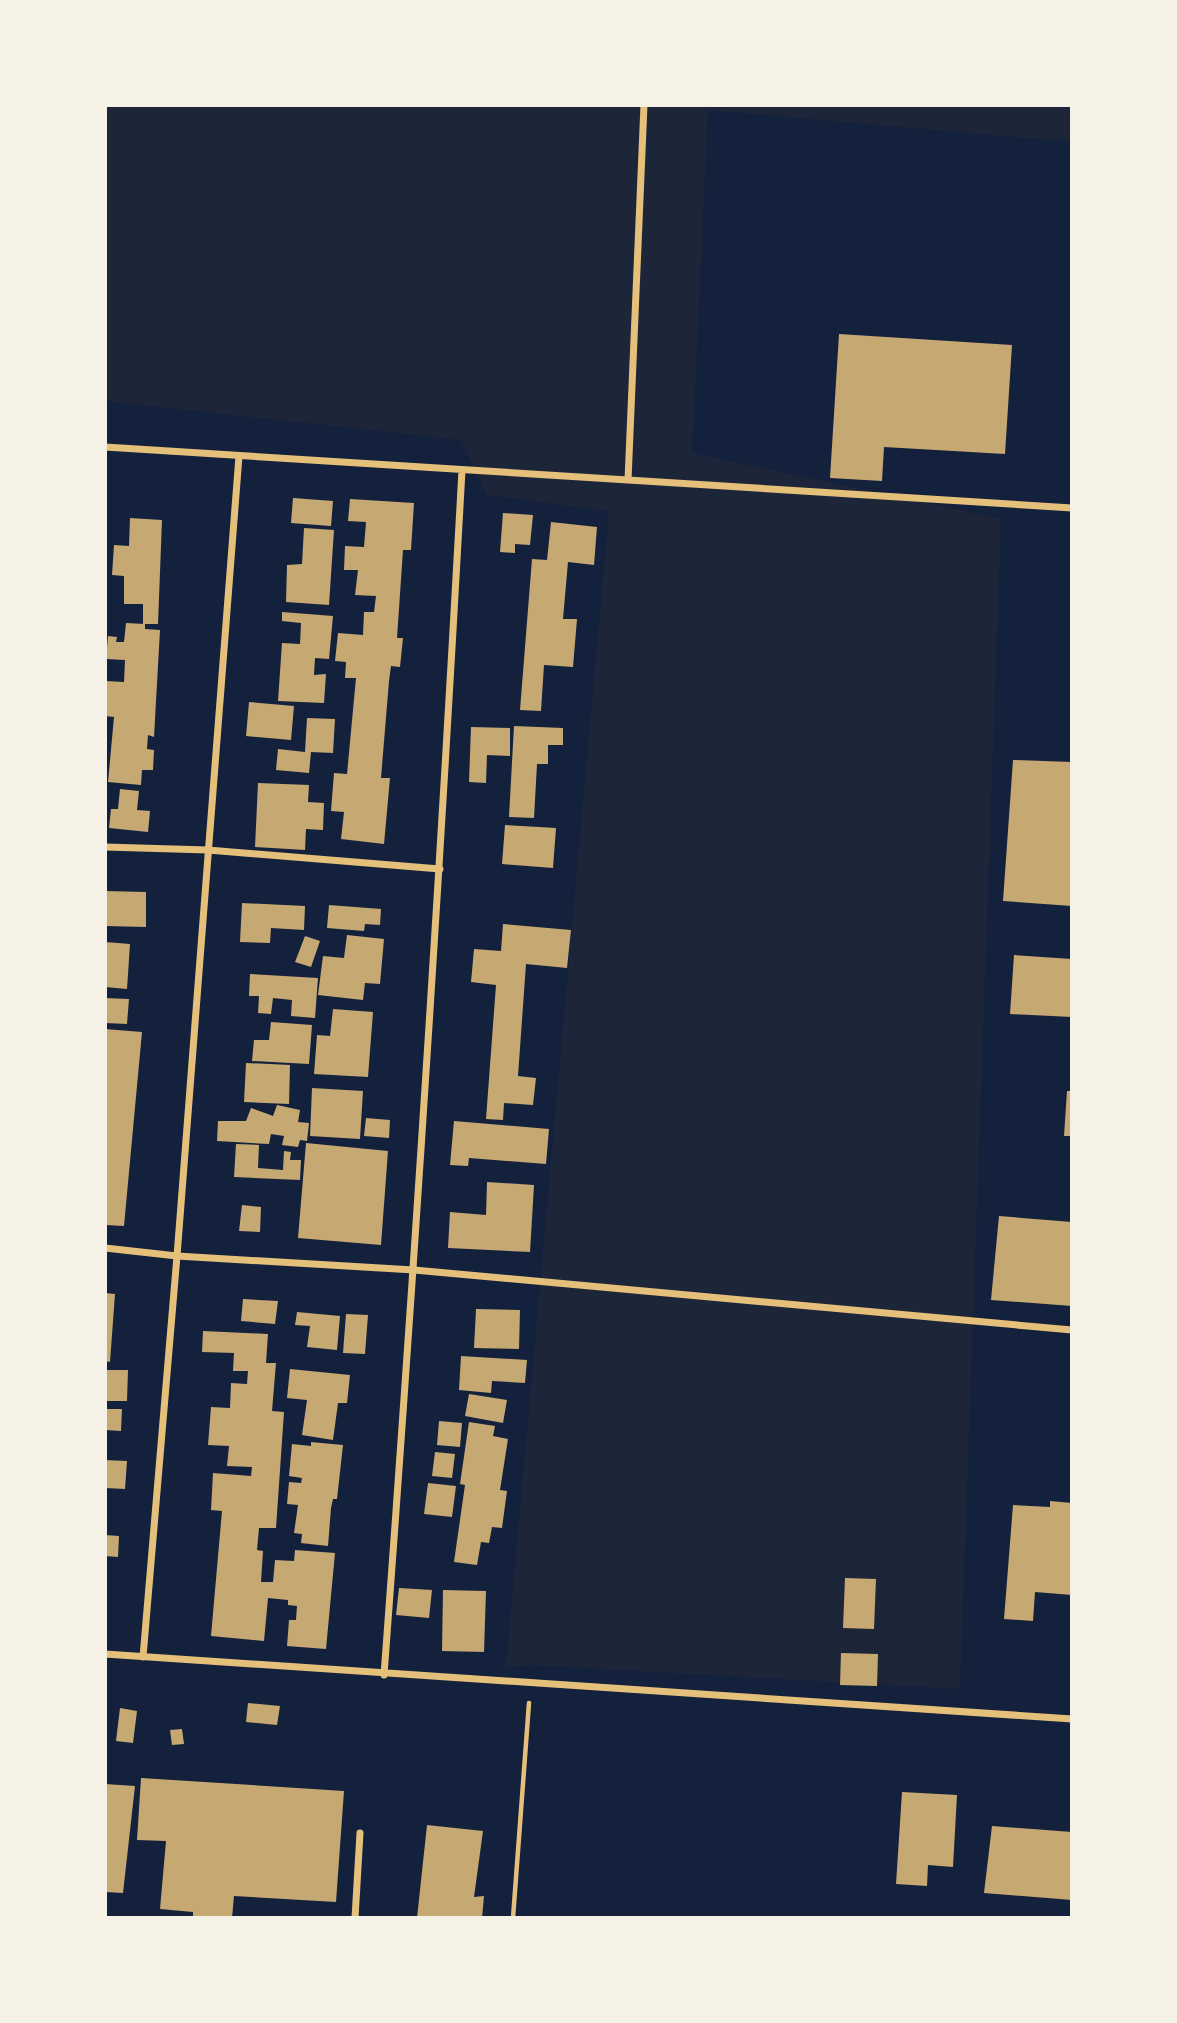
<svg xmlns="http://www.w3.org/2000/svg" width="1177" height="2023" viewBox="0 0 1177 2023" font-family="'Archivo Narrow',sans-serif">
<rect width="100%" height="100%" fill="#14213d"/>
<path fill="#1d2539" d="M105 105H1072V142L708 110 692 453 1001 519 960 1689 531 1665 506 1667 609 511 487 495 461 440 105 401Z"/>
<path fill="#c6a872" d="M839 334 1012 345 1005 454 884 447 882 481 830 478Z
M293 498 333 501 331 526 291 523Z
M350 499 414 503 411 550H403L397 638H403L400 667 391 666 389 681 381 778H390L384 844 341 839 344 812 331 811 334 773 347 774 356 678H345L346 662 335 661 338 633 363 635 364 612H374L376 596 355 595 358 570H344L345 546 364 547 366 522 348 521Z
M503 513 533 515 530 545 515 544V553L500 552Z
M130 518 162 520 158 624H143V604H124V576L112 575 114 545 129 546Z
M551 522 597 527 594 565 568 562 563 619H577L573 667 544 665 541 711 520 710 532 559 547 560Z
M304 528 334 530 329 605 286 602 287 565 302 564Z
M282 612 333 616 329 659 315 658 314 675 326 674 324 703 278 701 282 643 300 644 301 623 282 621Z
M126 623 145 624V629L160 630 154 737 148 735 147 749 154 750 153 770H142L141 785 108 782 114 717 105 716V681L124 682 125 660 106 659 108 636 117 637 116 642H124Z
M249 702 294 706 291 740 246 736Z
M307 718 335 719 333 753 311 752 309 773 276 770 278 749 305 752Z
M514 726 563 728V745H548V764H537L534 818 509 817Z
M471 727 510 728V756L487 755 486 783 469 782Z
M1013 760 1072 762V906L1003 901Z
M258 783 309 785 308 802 324 803 323 830 306 829 305 850 255 847Z
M120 789 139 791 137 810 150 811 148 832 109 828 111 809H118Z
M505 825 556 828 553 868 502 864Z
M105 891 146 892V927L105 926Z
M242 903 305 906 304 930 271 928 270 943 240 942Z
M329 905 381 909 380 925 365 924 364 931 327 928Z
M503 924 571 930 567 968 526 964 518 1076 536 1078 533 1105 504 1103 503 1120 486 1119 496 985 471 982 474 949 501 951Z
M347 935 384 939 380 984 365 983 363 1000 318 995 323 956 344 958Z
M305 936 320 941 311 967 295 962Z
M105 942 130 944 127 989 105 987Z
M1014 955 1072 959V1017L1010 1014Z
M250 974 318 978 315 1018 291 1016 292 1000 273 998 271 1014 258 1013 259 996H249Z
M105 998 129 999 127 1024 105 1023Z
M333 1009 373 1012 368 1077 314 1074 317 1035 330 1036Z
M271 1022 312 1025 309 1064 252 1061 254 1040H269Z
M105 1029 142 1032 124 1226 105 1225Z
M246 1063 290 1065 289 1104 244 1102Z
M312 1088 363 1091 360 1139 310 1136Z
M1067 1091H1072V1136H1064Z
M277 1105 300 1110 298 1122 309 1123 307 1141 300 1140 298 1147 282 1145 284 1136 271 1134 269 1144 217 1141 218 1121H246L251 1108 273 1116Z
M366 1118 390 1120 389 1138 364 1136Z
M454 1121 549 1129 546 1164 469 1158 468 1166 450 1165Z
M306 1143 388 1151 381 1245 298 1238Z
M236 1144 259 1145 258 1168 283 1170 284 1151 291 1152 290 1160H301L300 1180 234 1177Z
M487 1182 534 1185 530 1252 448 1248 450 1212 486 1215Z
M242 1205 261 1207 260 1232 239 1231Z
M999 1216 1072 1222V1306L991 1300Z
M105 1293 115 1294 110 1362 105 1361Z
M243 1299 278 1301 275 1324 241 1321Z
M476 1309 520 1310 519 1349 474 1348Z
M297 1312 340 1316 337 1350 307 1347 310 1326 295 1325Z
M346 1314 368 1315 365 1354 343 1353Z
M203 1331 268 1334 266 1363H276L272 1411 284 1412 276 1528H259L257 1550 263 1551 261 1582H273L275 1560 294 1561 295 1550 335 1553 326 1649 287 1646 289 1620H296L297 1606 288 1605V1600L268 1598 264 1641 211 1636 222 1511 211 1510 213 1473 251 1476 252 1467 227 1466 229 1446 208 1445 211 1407 230 1408 231 1383 247 1384 248 1371H233L234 1353 202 1352Z
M461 1356 527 1360 525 1383 492 1381 491 1393 459 1390Z
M290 1369 350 1375 347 1403H338L333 1440 302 1435 307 1400 287 1398Z
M105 1370H128L127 1401H105Z
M469 1394 507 1400 503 1423 465 1416Z
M105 1409H122L121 1431 105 1430Z
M439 1421 462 1423 460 1447 437 1445Z
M469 1422 495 1426 493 1436 508 1439 500 1490 507 1491 502 1528 492 1527 489 1543 481 1542 477 1565 454 1562 465 1485 460 1484Z
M311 1442 343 1445 337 1499H333L331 1508 328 1546 301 1543 302 1534 294 1533 298 1505 287 1504 289 1482 301 1483 302 1478 289 1476 292 1444 311 1446Z
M435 1452 455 1454 452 1478 432 1476Z
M105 1460 127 1461 125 1489 105 1488Z
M428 1483 456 1486 452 1517 424 1514Z
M1050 1501 1072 1503V1595L1035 1592 1033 1621 1004 1619 1013 1505 1050 1507Z
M105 1535 119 1536 118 1557 105 1556Z
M845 1578 876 1579 874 1629 843 1628Z
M399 1588 432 1590 429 1618 396 1615Z
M443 1590 486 1591 484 1652 442 1651Z
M841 1653 878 1654 877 1686 840 1685Z
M248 1703 280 1706 277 1725 246 1722Z
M120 1708 137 1711 133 1743 116 1741Z
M182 1729 184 1744 172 1745 170 1730Z
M141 1778 344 1791 336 1902 234 1896 232 1918H193V1912L160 1909 166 1841 137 1840Z
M105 1784 135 1786 123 1893 105 1892Z
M902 1792 957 1795 953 1867 928 1865 927 1886 896 1884Z
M427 1825 483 1831 474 1897 484 1896 482 1918H417Z
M992 1826 1072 1832V1900L984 1893Z"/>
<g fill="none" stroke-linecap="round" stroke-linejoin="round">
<path stroke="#e5c07b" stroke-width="4.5" d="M513 1918 529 1703"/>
<path stroke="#e5c07b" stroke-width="7" d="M105 447 1072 508
M628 480 644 105
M105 847 208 850 440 869
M105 1248 177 1256 414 1270 1072 1330
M105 1654 1072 1719
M143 1657 177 1256 239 456
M384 1675C414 1273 440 872 462 470
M355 1918 360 1833"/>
</g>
<rect width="1177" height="2023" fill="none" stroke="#f6f1e7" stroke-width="214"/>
</svg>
